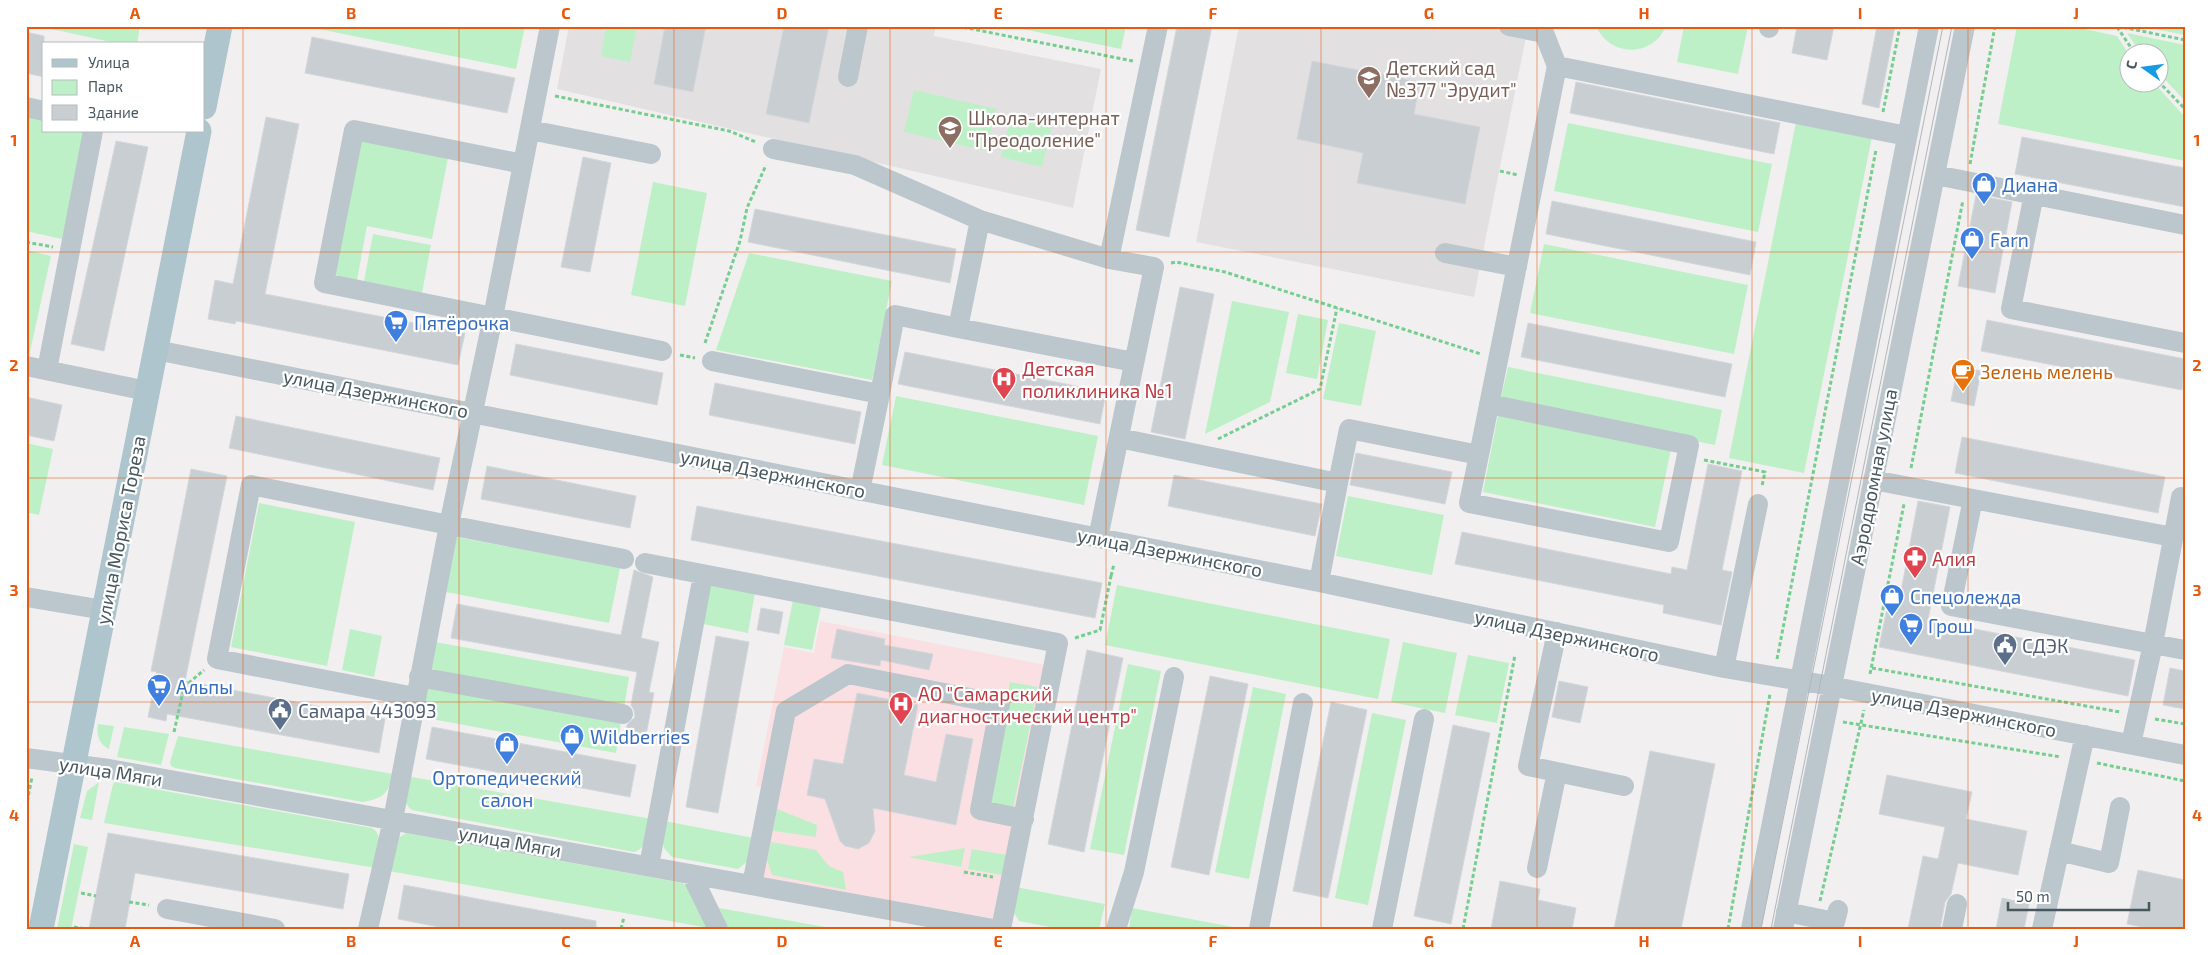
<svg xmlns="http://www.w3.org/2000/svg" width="2211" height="955" viewBox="0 0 2211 955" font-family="'Exo 2',sans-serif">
<rect width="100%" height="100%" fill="#f2eff0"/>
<path fill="#e3e0e2" d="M569 26H936L934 36 1101 69 1073 208 557 89Z
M1239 26 1528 27 1474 297 1196 242Z"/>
<path fill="#fbe0e3" d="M820 621 1046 665 997 919 761 878 778 790 756 786 784 647 814 653Z"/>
<path fill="#bdf0c6" d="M38 26H140L137 44H120Z
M314 26H525L516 69 314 28Z
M606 26H637L630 62 601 56Z
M1007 26H1126L1121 49Z
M1596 26H1666C1653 58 1609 57 1596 26Z
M1684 26H1748L1738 74 1677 62Z
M2017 26H2071L2117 36 2128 53V82L2154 83 2185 117V161L1998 124Z
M2140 26H2185V35Z
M2127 33 2185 45V101L2159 73 2158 52H2140Z
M914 90 996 109 986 151 904 132Z
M1798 112 1874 127 1804 473 1729 458Z
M27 115 44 119V131H86L62 239 26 231Z
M1011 116 1052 125 1042 167 1001 157Z
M1568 123 1772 164 1758 232 1554 191Z
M360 140 448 158 432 239 367 226 357 280 333 275Z
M653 182 707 193 685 306 631 295Z
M373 234 431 245 422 293 364 281Z
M1544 244 1748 285 1734 354 1530 313Z
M26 250 51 256 29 356H26Z
M749 253 892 281 872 380 716 350Z
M1232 301 1289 312 1270 402 1205 434Z
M1298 314 1328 320 1317 379 1286 373Z
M1339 323 1376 331 1361 406 1323 399Z
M1508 367 1722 410 1715 445 1500 402Z
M896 396 1098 436 1084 505 882 465Z
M1499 410 1672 444 1655 527 1483 492Z
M26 443 53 449 39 515 26 512Z
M1348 496 1444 515 1432 575 1336 556Z
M259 503 355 522 327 666 231 647Z
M456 537 620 568 609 623 446 592Z
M710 584 755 592 748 633 703 624Z
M1117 585 1390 639 1378 699 1105 645Z
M793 600 821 606 812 650 784 645Z
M350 629 382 636 374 677 342 670Z
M435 642 629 677 624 708 430 673Z
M1403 642 1457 653 1445 713 1391 702Z
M1468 655 1509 663 1497 723 1455 715Z
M1128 664 1161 671 1124 855 1090 849Z
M1010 682 1038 687 1013 809 986 803Z
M427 686 621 722 616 753 421 717Z
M1253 687 1286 694 1249 879 1215 872Z
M1372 713 1406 720 1368 905 1335 898Z
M98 724 114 726 109 749C99 745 96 734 98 724Z
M124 727 169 734 161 765 117 757Z
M178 736 393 774C388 794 384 798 363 802L175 768 171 766 170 762Z
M406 776 652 819C649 831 647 849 634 852L412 810C401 802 405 789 406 776Z
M99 782 92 820 80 818 87 791Z
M115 782 372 828C385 835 377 855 376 868L104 823 113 784Z
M777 809 817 825 816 837 773 831Z
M664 821 754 838 749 860 738 869 672 857 664 848 662 837Z
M406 833 683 883 686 886 709 928 389 871 397 839Z
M771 842 816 850 829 866 843 872 846 890 772 875 767 860Z
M74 844 88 847 71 929H57Z
M965 848 961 867 908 857H909Z
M972 849 1006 855 1002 875 968 869Z
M1016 887 1105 904 1099 929H1060L1019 921 1014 913Z
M719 908 836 929H729Z
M1132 908 1244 929H1129Z"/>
<path fill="#c9ced2" stroke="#d3d7db" d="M665 26H706L693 92 654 84Z
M784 26H829L809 123 766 114Z
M1177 26H1212L1169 237 1136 230Z
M1797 26H1834L1827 60 1792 53Z
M1877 26H1895L1879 108 1862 104Z
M26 32 44 36V77L26 73Z
M312 37 515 78 507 113 305 73Z
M1312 61 1420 82 1414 114 1480 127 1465 204 1357 183 1363 153 1297 139Z
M1576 82 1780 123 1774 154 1570 113Z
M266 117 299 124 265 294 465 333 458 365 236 321 235 324 208 319 215 280 233 284Z
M2022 137 2185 168V207L2015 174Z
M116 141 148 147 104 351 71 344Z
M583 157 611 163 590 272 561 267Z
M1976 195 2012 202 1995 293 1958 286Z
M1552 201 1756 242 1750 275 1546 234Z
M755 209 956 249 950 283 748 242Z
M1180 287 1214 294 1185 439 1151 432Z
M1987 320 2185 359 2182 390 1981 351Z
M1528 323 1732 364 1725 397 1521 357Z
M516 344 663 373 657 405 510 375Z
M905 352 1106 392 1100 424 898 384Z
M1958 366 1981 371 1974 406 1951 401Z
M715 383 861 412 855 444 709 415Z
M26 397 62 405 54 441 26 435Z
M236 416 440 458 433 490 229 448Z
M1962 437 2165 477 2158 513 1955 473Z
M1356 453 1452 472 1445 504 1350 485Z
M1708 464 1742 471 1722 570 1732 572 1721 625 1663 613 1664 605 1455 564 1462 532 1671 574 1672 567 1687 570Z
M487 466 636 496 630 528 481 499Z
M191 469 227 476 185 681 385 719 379 753 167 714 166 721 148 717 157 672 151 671Z
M1174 475 1322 504 1315 536 1168 506Z
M1918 501 1950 507 1928 620 2135 660 2128 696 1879 647 1891 589 1901 591Z
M697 506 1102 583 1095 618 691 540Z
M634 570 653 577 641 638 659 642 649 692 654 693 646 735 626 731 627 725 635 717 634 710 631 705 637 672 451 638 457 604 621 635Z
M761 608 783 612 779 634 757 630Z
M837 629 885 639 884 645 933 654 929 670 881 660 880 666 831 658Z
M716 636 749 642 718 813 686 807Z
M1087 650 1123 658 1084 852 1048 844Z
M2170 668 2185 671V709L2163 705Z
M1210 676 1248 684 1209 875 1171 867Z
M1559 681 1588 687 1580 723 1552 717Z
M857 693 918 705 904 775 936 782 946 734 973 739 956 825 873 808 875 831 869 843 858 849 845 846 840 841 825 799 807 795 814 759 843 764Z
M1331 702 1367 710 1328 898 1293 891Z
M1453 725 1490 733 1451 924 1414 916Z
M432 727 636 765 630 797 426 759Z
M1650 751 1715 764 1681 929H1614Z
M1887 775 1972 792 1966 819 2027 831 2018 875 1958 863 1951 894 1945 902 1940 929H1908L1923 856 1938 859 1945 827 1879 814Z
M108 833 349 874 343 909 135 873 125 929H89Z
M2138 870 2185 880V929H2153L2127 924Z
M1500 881 1540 889 1538 900 1576 908 1572 929H1491Z
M404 885 596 921V929H449L398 919Z
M2002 898 2029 904 2024 929H1996Z"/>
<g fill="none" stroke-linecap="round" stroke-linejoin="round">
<path stroke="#75ce8f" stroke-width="3" stroke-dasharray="4 2.5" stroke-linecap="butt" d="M957 26 1133 61
M2117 26 2185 40
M2117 27 2134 52
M2158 81 2185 109
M555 96 729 131 756 142
M1883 112 1900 26
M1970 164 1995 26
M1500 171 1518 175
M26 242 53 247
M1171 263 1176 262 1225 272 1481 354
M705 343 740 241 747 208 766 165
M680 355 695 358
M1218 439 1320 389 1337 308
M1704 460 1765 472 1762 486
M1911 468 1963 200
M1111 576 1114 564
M1075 638 1100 630 1111 576
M1777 659 1876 150
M1872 668 2120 712
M1870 674 1904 504
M2155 719 2185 724
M1843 722 2061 757
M174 732 184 687 204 670
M2097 763 2185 781
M26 808 32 777
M964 872 993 877
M81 893 96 896
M1820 901 1864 710
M129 902 149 905
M74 927 86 929
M621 929 624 917
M1463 929 1515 655
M1728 929 1770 694"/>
<path stroke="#bbc7cc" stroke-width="20" d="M1509 26 1544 33 1557 66 1907 136
M1769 28V26
M848 77 858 26
M26 107 44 111
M530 130 651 154
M773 149 855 165 980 220 1109 259 1154 267 1098 538
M523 164 354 130 324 283 493 317C512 220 531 123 550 26
M1936 175 2185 225
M2034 194 2011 309 2185 343
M1445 253 1517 267
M1109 259 1158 26
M958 328 1134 362
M156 350 1319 582 1724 668 1820 684 2185 755
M712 361 880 394 860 491
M26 366 147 391
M47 370 93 131
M880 394 895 315 958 328 980 220
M1119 438 1338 483 1319 582
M1479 455 1557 66
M1873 480 1973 499
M1338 483 1349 429 1479 455 1469 503 1669 542 1689 445 1489 404
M2173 537 1973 499 1951 606 2153 644 2181 497 2185 498
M645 563 1058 643 1001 929
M26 597 104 610
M1557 632 1528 766 1624 786
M1724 668 1758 504
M419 677 623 714
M415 697 217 659 251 485 449 525 493 317 662 351
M2131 744 2153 644 2185 650
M26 758 109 769 994 929
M2059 851 2109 863 2120 807
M649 866 703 575
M1537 868 1557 772
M691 874 718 929
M752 885 786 711 848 674 1000 704 980 810 1024 819
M167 909 275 929
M1786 912 1835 922 1838 910
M368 929 393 820 449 525 624 559
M1116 929 1134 872 1174 677
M1259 929 1303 703
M1382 929 1424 719
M1751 929 1929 26
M1783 929 1965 26
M1952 929 1957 904
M2042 929 2085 735"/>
<path stroke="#aec5ce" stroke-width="25" d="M204 107 220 26
M41 929 199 131"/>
<path stroke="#b1b6ba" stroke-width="1" d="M1761 929 1943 26
M1771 929 1952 26"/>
</g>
<path fill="none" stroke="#e8590c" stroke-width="1" stroke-opacity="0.55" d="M243 26V929M459 26V929M674 26V929M890 26V929M1106 26V929M1321 26V929M1537 26V929M1752 26V929M1968 26V929M26 252H2185M26 478H2185M26 702H2185"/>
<defs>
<symbol id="school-pin" viewBox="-11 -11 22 30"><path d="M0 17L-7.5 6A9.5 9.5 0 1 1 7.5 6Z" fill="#8d6e63" stroke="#fff"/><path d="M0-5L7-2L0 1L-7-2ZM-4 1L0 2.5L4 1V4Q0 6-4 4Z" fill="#fff"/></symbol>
<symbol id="shop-pin" viewBox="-11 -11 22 30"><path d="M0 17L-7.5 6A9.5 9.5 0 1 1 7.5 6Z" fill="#3f7fe0" stroke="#fff"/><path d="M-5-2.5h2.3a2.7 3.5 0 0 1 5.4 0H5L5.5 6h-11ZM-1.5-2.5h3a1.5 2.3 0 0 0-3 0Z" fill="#fff"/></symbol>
<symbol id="supermarket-pin" viewBox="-11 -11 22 30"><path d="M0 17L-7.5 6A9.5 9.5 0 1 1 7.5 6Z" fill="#3f7fe0" stroke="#fff"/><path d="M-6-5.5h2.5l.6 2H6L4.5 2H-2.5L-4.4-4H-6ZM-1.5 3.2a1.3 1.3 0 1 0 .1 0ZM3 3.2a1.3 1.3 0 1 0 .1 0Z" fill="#fff"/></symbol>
<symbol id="cafe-pin" viewBox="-11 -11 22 30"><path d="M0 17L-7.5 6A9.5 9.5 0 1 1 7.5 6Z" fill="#e8710a" stroke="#fff"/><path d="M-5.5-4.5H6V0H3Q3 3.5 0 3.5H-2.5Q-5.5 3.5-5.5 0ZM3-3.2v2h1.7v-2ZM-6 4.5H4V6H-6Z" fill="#fff"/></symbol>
<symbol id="hospital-pin" viewBox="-11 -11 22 30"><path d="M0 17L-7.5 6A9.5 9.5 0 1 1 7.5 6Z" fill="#e0444e" stroke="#fff"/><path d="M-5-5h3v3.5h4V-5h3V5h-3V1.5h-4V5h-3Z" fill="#fff"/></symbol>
<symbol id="pharmacy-pin" viewBox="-11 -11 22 30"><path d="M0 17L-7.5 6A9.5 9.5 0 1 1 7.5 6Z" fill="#e0444e" stroke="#fff"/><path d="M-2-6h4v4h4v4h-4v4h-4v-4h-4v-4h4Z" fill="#fff"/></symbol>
<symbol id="civic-pin" viewBox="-11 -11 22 30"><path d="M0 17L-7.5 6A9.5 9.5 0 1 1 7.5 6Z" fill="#5c6f8a" stroke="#fff"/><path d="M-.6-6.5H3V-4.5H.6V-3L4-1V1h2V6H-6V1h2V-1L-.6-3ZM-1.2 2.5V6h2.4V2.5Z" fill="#fff"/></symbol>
</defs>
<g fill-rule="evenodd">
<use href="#school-pin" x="1355" y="64" width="28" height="38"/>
<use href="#school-pin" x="936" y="114" width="28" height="38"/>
<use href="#shop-pin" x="1970" y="170" width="28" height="38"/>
<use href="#shop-pin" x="1958" y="225" width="28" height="38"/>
<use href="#supermarket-pin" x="382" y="308" width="28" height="38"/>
<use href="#cafe-pin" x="1949" y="357" width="28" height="38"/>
<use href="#hospital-pin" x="990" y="365" width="28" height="38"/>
<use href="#pharmacy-pin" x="1901" y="544" width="28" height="38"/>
<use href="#shop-pin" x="1878" y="582" width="28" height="38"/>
<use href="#supermarket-pin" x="1897" y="611" width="28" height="38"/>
<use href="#civic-pin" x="1991" y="631" width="28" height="38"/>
<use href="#supermarket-pin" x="145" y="672" width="28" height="38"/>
<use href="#hospital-pin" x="887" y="690" width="28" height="38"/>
<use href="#civic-pin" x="266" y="696" width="28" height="38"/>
<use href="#shop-pin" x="558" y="722" width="28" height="38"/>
<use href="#shop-pin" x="493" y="730" width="28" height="38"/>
</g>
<g text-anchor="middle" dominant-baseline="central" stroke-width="4.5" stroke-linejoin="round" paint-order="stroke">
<g font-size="19" fill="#785e54" stroke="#fff" text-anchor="start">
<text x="1386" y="67">Детский сад<tspan x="1386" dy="22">№377 "Эрудит"</tspan></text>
<text x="968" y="117">Школа-интернат<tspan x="968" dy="22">"Преодоление"</tspan></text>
</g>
<g font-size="19" fill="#366cbe" stroke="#fff" text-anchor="start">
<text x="2002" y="184">Диана</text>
<text x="1990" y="239">Farn</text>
<text x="414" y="322">Пятёрочка</text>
<text x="1910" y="596">Спецолежда</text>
<text x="1928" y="625">Грош</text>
<text x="176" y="686">Альпы</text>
<text x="590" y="736">Wildberries</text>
<text x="507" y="777" text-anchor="middle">Ортопедический<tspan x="507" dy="22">салон</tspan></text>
</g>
<g font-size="19" fill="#be3a42" stroke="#fff" text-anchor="start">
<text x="1022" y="368">Детская<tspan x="1022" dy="22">поликлиника №1</tspan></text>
<text x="1932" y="558">Алия</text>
<text x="918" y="693">АО "Самарский<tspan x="918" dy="22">диагностический центр"</tspan></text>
</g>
<g font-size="19" fill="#c56008" stroke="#fff" text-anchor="start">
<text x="1980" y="371">Зелень мелень</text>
</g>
<g font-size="19" fill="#47575d" stroke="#fff">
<text transform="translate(376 393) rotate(11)">улица Дзержинского</text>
<text transform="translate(773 473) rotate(11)">улица Дзержинского</text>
<text transform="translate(1873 477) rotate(-79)">Аэродромная улица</text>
<text transform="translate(120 530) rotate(-79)">улица Мориса Тореза</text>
<text transform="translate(1170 552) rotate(11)">улица Дзержинского</text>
<text transform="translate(1567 635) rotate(12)">улица Дзержинского</text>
<text transform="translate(1964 712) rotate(11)">улица Дзержинского</text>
<text transform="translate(111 771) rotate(9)">улица Мяги</text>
<text transform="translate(510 841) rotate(10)">улица Мяги</text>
</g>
<g font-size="19" fill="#4e5e75" stroke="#fff" text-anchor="start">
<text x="2022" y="645">СДЭК</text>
<text x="298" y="710">Самара 443093</text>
</g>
</g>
<rect width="2211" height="955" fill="none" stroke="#ffffff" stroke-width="55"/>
<rect x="42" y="42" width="162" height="90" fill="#ffffff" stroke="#b5bcbe"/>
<rect x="52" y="59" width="25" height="8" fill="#aec5ce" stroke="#b5bcbe"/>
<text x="88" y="68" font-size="15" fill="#47575d">Улица</text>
<rect x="52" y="80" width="25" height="15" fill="#bdf0c6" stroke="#b5bcbe"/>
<text x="88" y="92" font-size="15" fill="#47575d">Парк</text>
<rect x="52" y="105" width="25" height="15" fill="#c9ced2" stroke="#b5bcbe"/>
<text x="88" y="118" font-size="15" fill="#47575d">Здание</text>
<g transform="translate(2144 68) rotate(284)"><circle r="24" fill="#ffffff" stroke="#b5bcbe"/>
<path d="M0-4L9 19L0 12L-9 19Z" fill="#179ce4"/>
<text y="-8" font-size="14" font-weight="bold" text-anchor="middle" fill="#47575d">С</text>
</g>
<path d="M2008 902v8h141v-8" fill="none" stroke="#47575d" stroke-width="2.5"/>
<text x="2016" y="902" font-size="15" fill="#47575d" stroke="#ffffff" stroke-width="4" paint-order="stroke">50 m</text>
<rect x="28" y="28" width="2156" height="900" fill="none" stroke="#e8590c" stroke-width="2"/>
<g font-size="16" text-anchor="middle" font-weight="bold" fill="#e8590c">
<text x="135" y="19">A</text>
<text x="351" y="19">B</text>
<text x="566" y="19">C</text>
<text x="782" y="19">D</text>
<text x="998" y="19">E</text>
<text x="1213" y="19">F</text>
<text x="1429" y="19">G</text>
<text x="1644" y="19">H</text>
<text x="1860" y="19">I</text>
<text x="2076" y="19">J</text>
<text x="14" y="146">1</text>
<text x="2197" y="146">1</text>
<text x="14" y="371">2</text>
<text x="2197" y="371">2</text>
<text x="14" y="596">3</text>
<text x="2197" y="596">3</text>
<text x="14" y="821">4</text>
<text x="2197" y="821">4</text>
<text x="135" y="947">A</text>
<text x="351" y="947">B</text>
<text x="566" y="947">C</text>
<text x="782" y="947">D</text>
<text x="998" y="947">E</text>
<text x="1213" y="947">F</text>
<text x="1429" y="947">G</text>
<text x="1644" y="947">H</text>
<text x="1860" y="947">I</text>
<text x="2076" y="947">J</text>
</g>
</svg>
